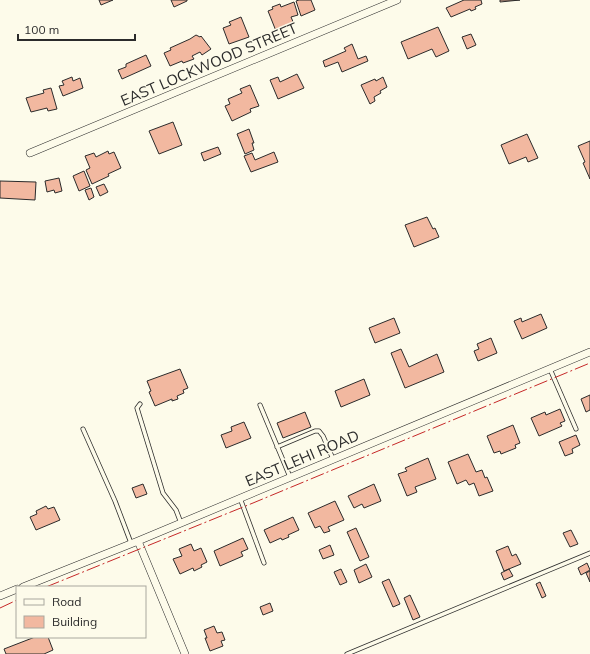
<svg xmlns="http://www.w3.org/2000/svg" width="590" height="654" viewBox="0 0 590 654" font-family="Mulish,sans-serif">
<rect width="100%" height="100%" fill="#fdfbea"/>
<path fill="#f2b8a0" stroke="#2b2b2b" d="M99 0H113L101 5Z
M171 0H187V1L174 7Z
M299 0H311L315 10 301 16 296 1Z
M464 0H481L482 4 475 7 476 9 471 11 470 9 451 17 446 8Z
M500 0H520L500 2Z
M294 2 298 15 291 17 294 24 276 31 268 11 273 9 272 7 280 4 281 7Z
M241 17 249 37 229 44 223 28 231 25 229 22Z
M438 27 449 51 436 57 432 49 408 59 401 42Z
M471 34 476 45 467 49 462 37Z
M196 35 200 37 201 36 211 49 202 55 200 52 192 56 194 59 183 63 182 61 170 66 164 53 171 50 170 48 190 39Z
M352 44 358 59 366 56 368 61 342 72 338 62 325 67 323 61 346 51 344 48Z
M146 55 151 66 122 79 118 70 126 67V64Z
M297 74 304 88 278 99 270 80 278 77 280 82Z
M72 77 73 81 80 78 83 88 63 96 59 86 64 85 62 81Z
M383 77 387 87 380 91 381 93 374 97 375 101 370 104 361 85 375 79 376 81Z
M250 85 259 106 250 109 251 112 232 121 225 106 230 104 228 99 242 93 240 89Z
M51 88 57 109 48 111 47 108 31 112 26 98 44 93 43 90Z
M173 122 182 145 159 154 149 131Z
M249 129 254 143H252L254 150 245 154 237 134Z
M527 134 538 158 528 162 526 157 509 164 501 145Z
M590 141V179L583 163 585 162 578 146Z
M218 147 221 154 204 161 201 153Z
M108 151 109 154 114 152 121 168 108 174 109 176 92 184 86 170 90 168 85 156 94 153 96 157Z
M274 152 278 162 251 172 244 156 252 153 255 160Z
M84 171 90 186 79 191 73 176Z
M59 178 62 191 55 193 54 190 47 192 45 181Z
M0 181 36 182 35 200 0 198Z
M104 184 108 192 100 196 96 187Z
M91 188 94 197 89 200 85 190Z
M427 217 433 229 435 228 439 237 414 247 405 225Z
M541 314 547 328 522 339 514 321 521 318 522 322Z
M394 318 400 333 375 343 369 328Z
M491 338 497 353 478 361 474 351 479 349 477 344Z
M401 349 409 367 437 354 444 372 405 388 391 353Z
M180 369 188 388 183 390 184 393 177 396 178 399 172 401V399L155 406 149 392 151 391 147 381Z
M364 379 370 395 341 407 335 391Z
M590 395V410L586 412 581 399Z
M560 409 565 421 560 423 562 426 539 436 531 418 545 412 546 415Z
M305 412 311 427 283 438 277 423Z
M244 422 251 438 226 448 221 435 232 431 231 427Z
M513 425 520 443 515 445 516 448 501 454 500 451 494 453 487 436Z
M576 435 580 445 572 449 573 453 565 456 559 442Z
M468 454 476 472 482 470 485 478 487 477 493 491 479 496 474 483 469 485 466 480 457 484 448 462Z
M428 458 436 479 415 487 417 492 407 496 398 474 407 471 405 468Z
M143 484 147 494 136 498 132 488Z
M374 484 381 501 364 508 362 504 354 508 348 496Z
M335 501 344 520 328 527 330 531 324 533 320 526 315 528 308 513Z
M46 506 48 509 54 507 60 520 36 530 30 517 37 514 36 511Z
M293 517 299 530 288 535 289 537 282 540 281 538 270 543 264 530Z
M356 528 369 557 360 561 347 532Z
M571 530 578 544 570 547 563 533Z
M243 538 248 549 241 552 243 556 220 566 214 551Z
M191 544 194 551 201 548 207 562 201 565 202 567 194 571 193 568 180 574 173 559 182 556 179 549Z
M330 545 334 555 323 559 319 550Z
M508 546 512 556 516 554 521 564 504 571 496 551Z
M587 563 590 570 581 575 578 568Z
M366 564 372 577 359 583 354 570Z
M341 569 347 582 340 585 334 572Z
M509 569 513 576 504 580 501 573Z
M590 571V582L586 573Z
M389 579 400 604 393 607 382 582Z
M540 582 546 596 542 598 536 584Z
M410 595 420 617 413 620 404 598Z
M270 603 273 611 263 615 260 607Z
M214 626 217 633 222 632 225 640 221 641 223 646 210 651 205 638H207L204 630Z
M35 637H48L53 650 44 654H6L4 649Z"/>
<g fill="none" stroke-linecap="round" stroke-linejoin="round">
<defs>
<path id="lane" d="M550 369 576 429
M140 404 137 408 163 493 176 510 181 523
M260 405 290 477
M83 429 115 501 131 543
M277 447 315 431H319L323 436 333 459
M240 498 264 563
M347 654 590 553"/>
<path id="street" d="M30 153 397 0
M138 541 185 654
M23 587 138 541 590 352
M0 596 17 589"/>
</defs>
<use href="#lane" stroke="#2b2b2b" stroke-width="5"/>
<use href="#street" stroke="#2b2b2b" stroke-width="8"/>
<use href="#lane" stroke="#fdfbea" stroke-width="3.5"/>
<use href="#street" stroke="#fdfbea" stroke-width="7"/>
<path stroke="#c62828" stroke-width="1" stroke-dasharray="14 3 2 3" stroke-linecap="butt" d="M46 587 253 503 590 363
M0 608 17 600"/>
</g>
<g text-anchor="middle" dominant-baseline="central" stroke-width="3" stroke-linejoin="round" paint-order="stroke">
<g font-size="15" fill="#2b2b2b" stroke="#fdfbea">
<text transform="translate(209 64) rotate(-23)">EAST LOCKWOOD STREET</text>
<text transform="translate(302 458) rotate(-23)">EAST LEHI ROAD</text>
</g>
</g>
<rect x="16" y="586" width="130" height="52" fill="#fdfbea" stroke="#a9a89e"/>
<rect x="24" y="599" width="20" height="6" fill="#fdfbea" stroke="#a9a89e"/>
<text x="52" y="606" font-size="12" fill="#2b2b2b">Road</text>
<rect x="24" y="616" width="20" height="12" fill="#f2b8a0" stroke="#a9a89e"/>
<text x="52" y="626" font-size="12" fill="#2b2b2b">Building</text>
<path d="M18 34v6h117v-6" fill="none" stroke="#2b2b2b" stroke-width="2"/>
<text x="24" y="34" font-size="12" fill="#2b2b2b" stroke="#fdfbea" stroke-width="3" paint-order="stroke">100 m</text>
</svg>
